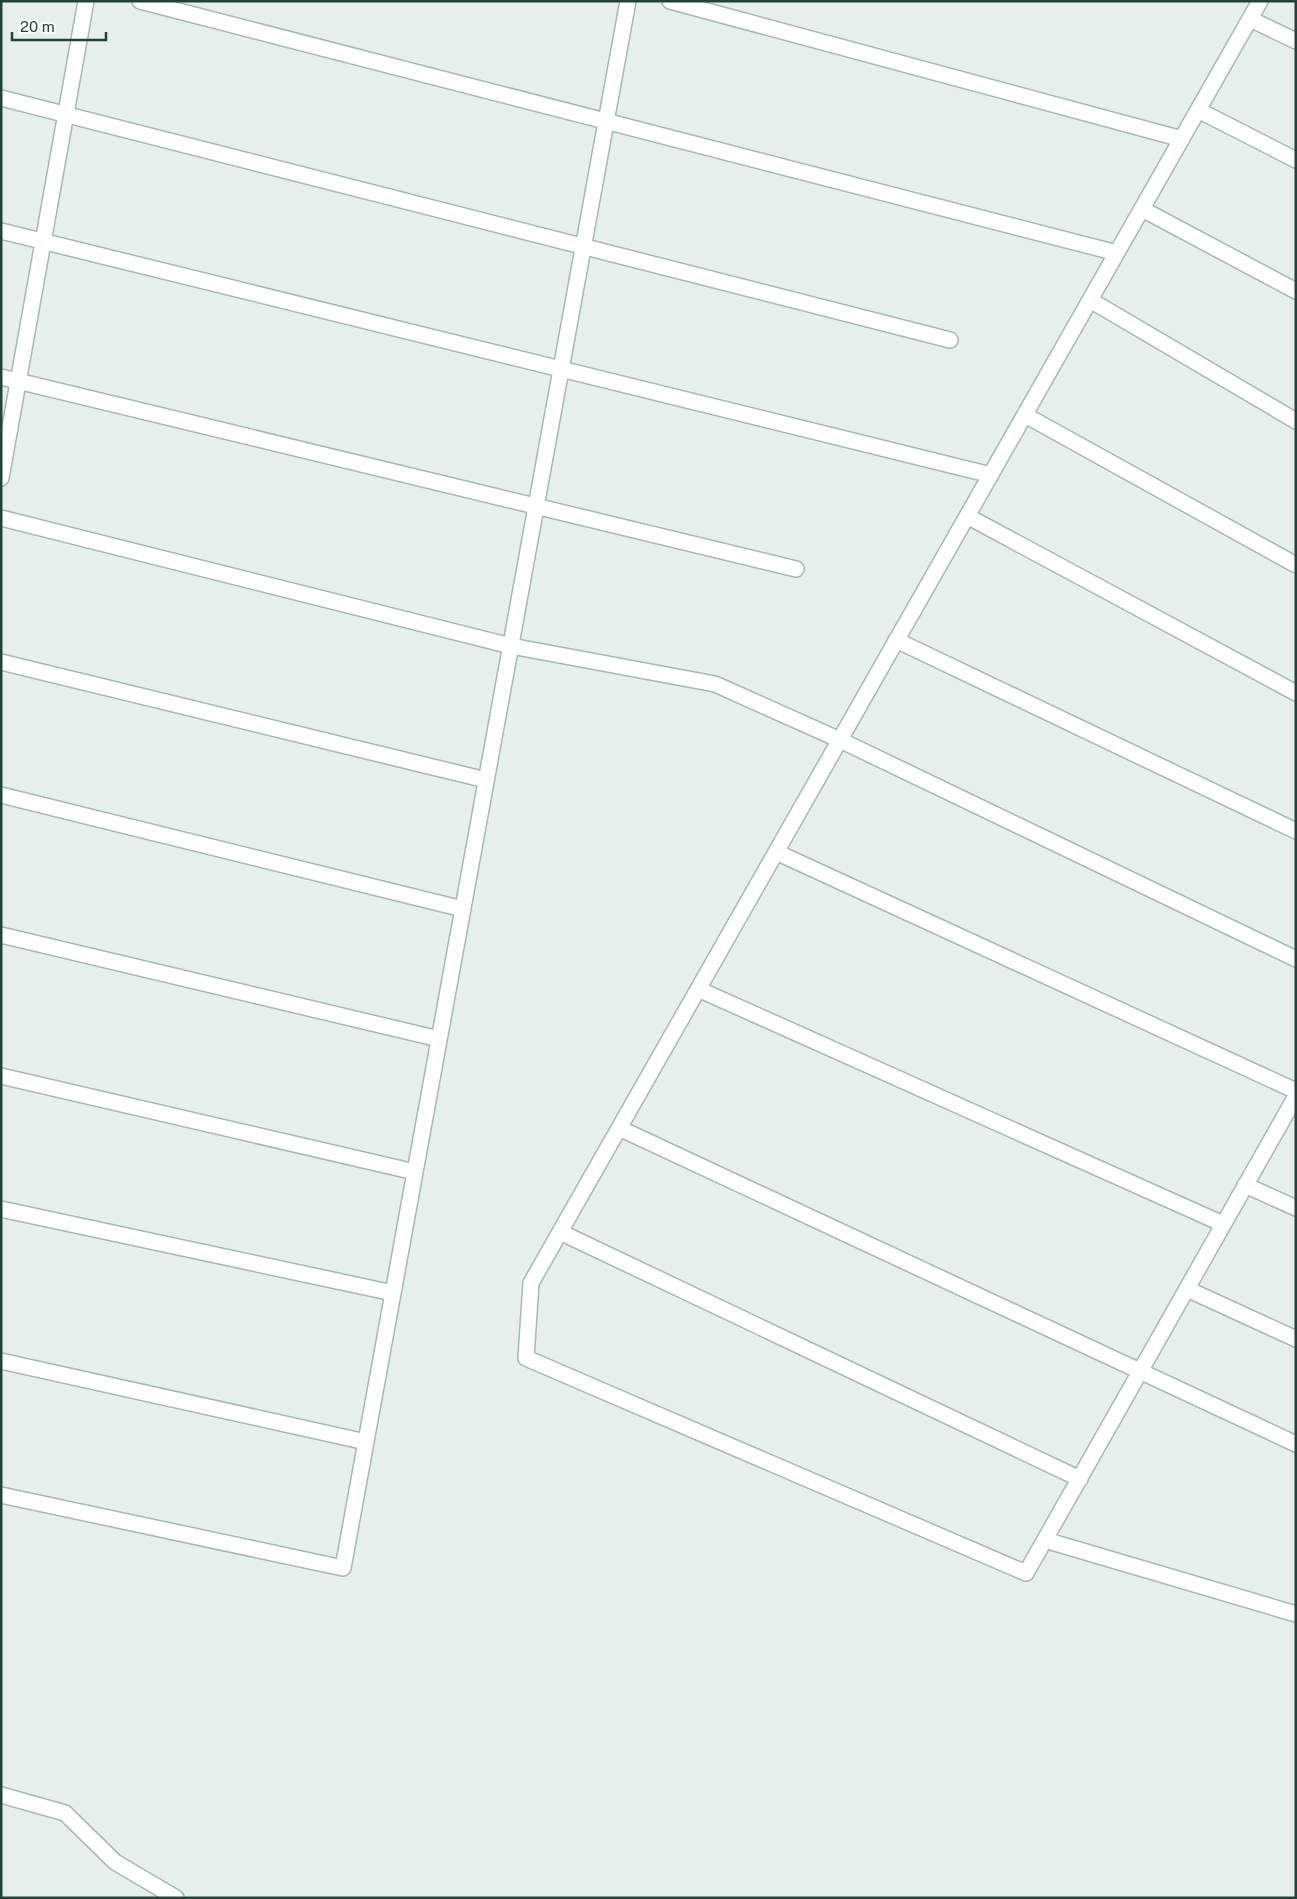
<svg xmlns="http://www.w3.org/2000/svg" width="1297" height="1899" viewBox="0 0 1297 1899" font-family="'Public Sans',sans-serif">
<rect width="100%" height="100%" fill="#e6efeb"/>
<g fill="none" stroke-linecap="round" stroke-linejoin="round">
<defs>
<path id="street" d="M140 1 1117 253
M670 1 1182 139
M1260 1 531 1283 526 1358 1026 1573 1296 1096
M1250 19 1296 41
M1 98 950 340
M1198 110 1296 160
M1142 209 1296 291
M1 231 991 475
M1090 300 1296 421
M1 377 796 569
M1025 415 1296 565
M1 478 86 1
M967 516 1296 693
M1 518 511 646 715 684 840 740 1296 959
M896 640 1296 831
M1 662 486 780
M1 795 463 909
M776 852 1296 1091
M1 935 439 1039
M698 989 1223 1224
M1 1076 415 1172
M619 1128 1296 1444
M1245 1185 1296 1208
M1 1209 393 1293
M560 1232 1080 1479
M1187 1289 1296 1339
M1 1361 366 1442
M1 1495 343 1568 628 1
M1045 1540 1296 1614"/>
<path id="secondary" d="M1 1795 65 1813 115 1862 176 1898"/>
</defs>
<use href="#street" stroke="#a8b8b2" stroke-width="18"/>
<use href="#secondary" stroke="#a4bbb3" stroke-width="18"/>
<use href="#street" stroke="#fff" stroke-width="15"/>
<use href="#secondary" stroke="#fff" stroke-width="15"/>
</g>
<rect width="1297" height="1899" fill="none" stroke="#24423a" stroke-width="5"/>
<path d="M12 32v8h94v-8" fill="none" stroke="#24423a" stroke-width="2.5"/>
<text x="20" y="32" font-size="15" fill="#24423a" stroke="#f7fbf9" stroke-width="4" paint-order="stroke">20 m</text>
</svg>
